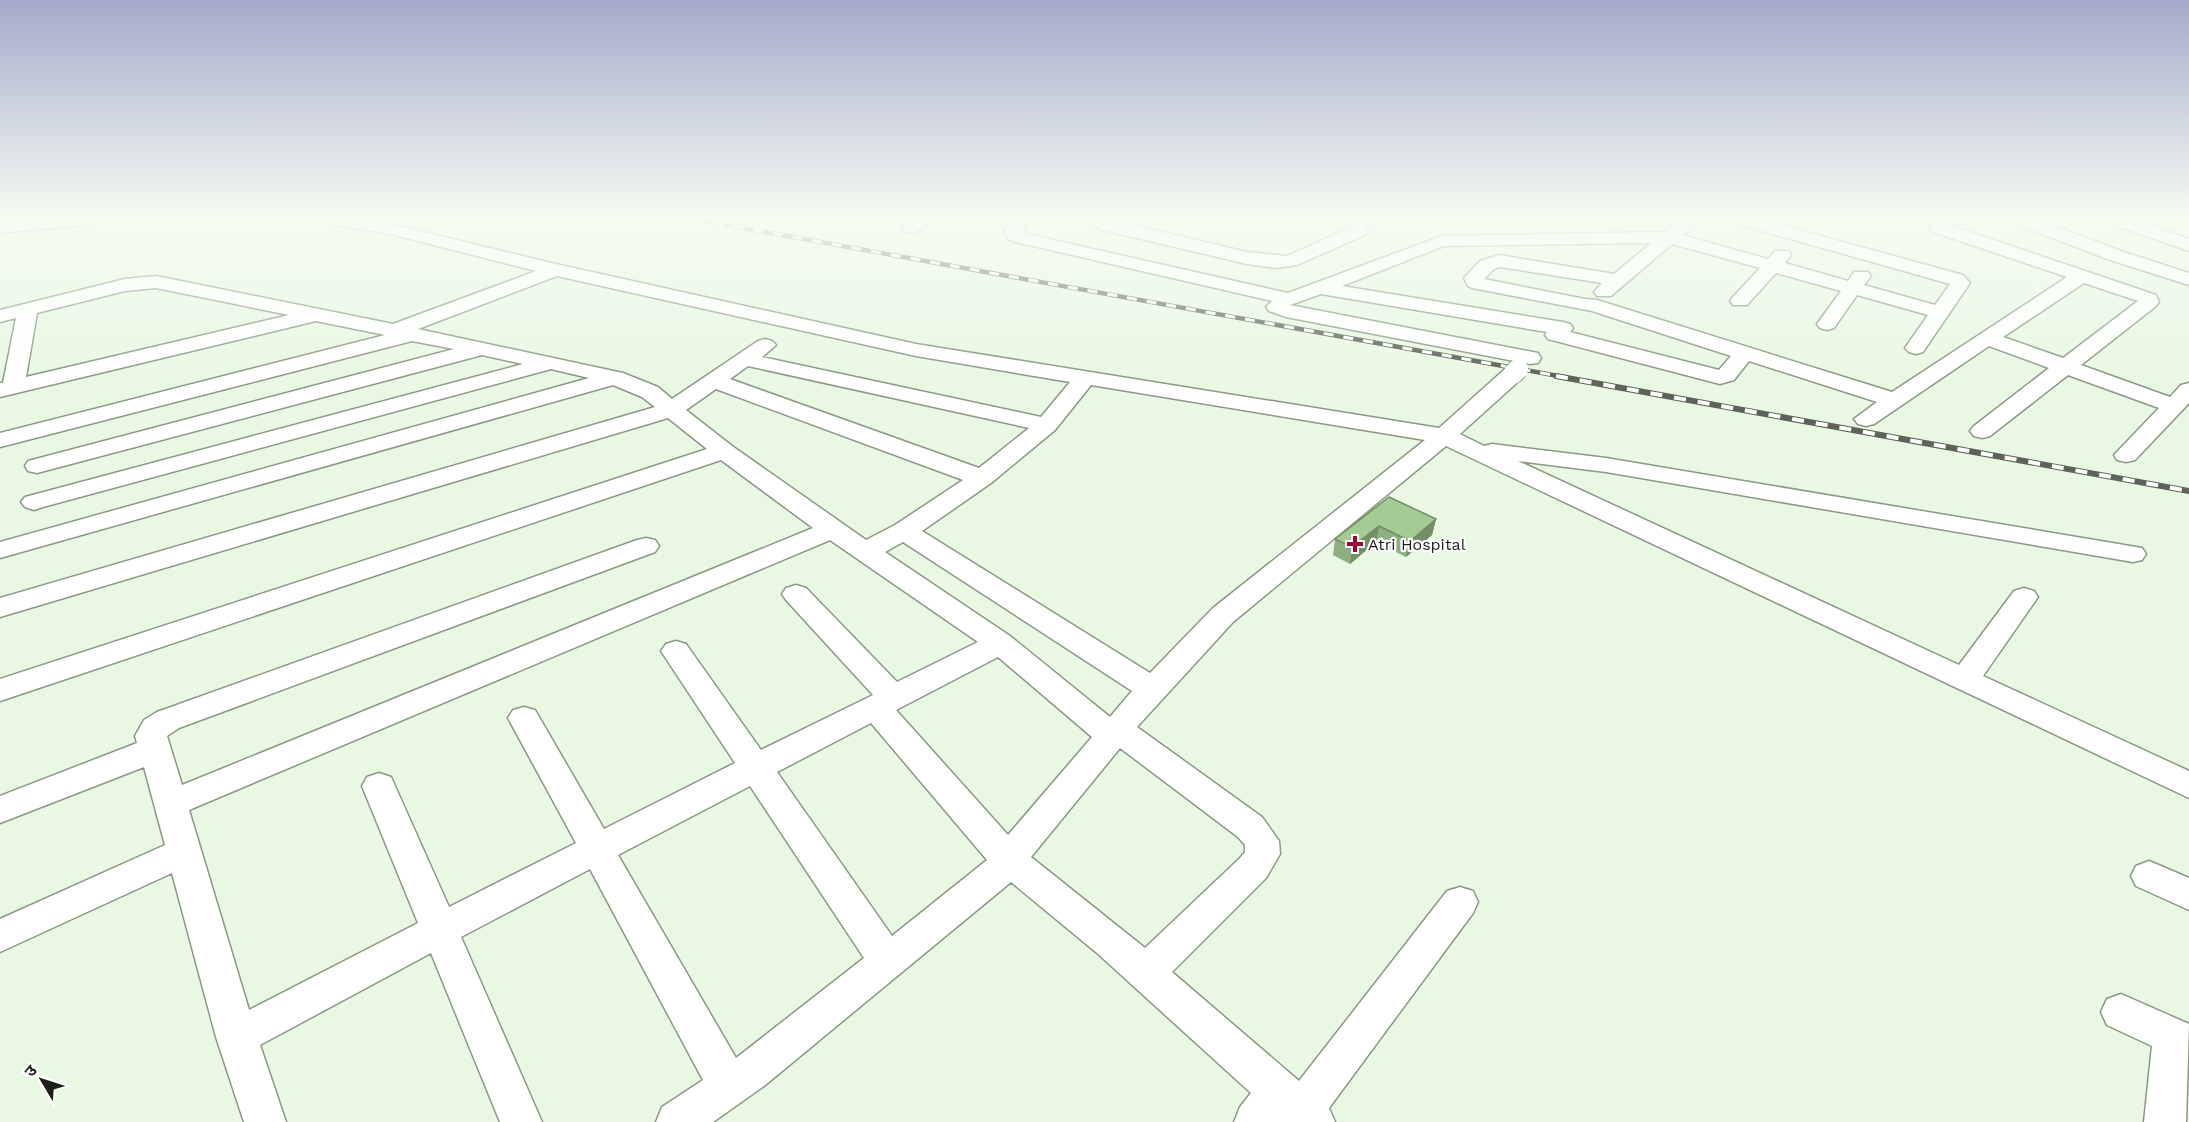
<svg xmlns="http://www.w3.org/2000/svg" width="2189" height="1122" viewBox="0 0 2189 1122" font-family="'Work Sans','Noto Sans Devanagari',sans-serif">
<rect width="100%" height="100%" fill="#e9f8e3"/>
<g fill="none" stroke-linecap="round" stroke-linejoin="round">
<defs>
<path id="minor" d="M41 219H104L101 223 95 224 0 233V223Z
M320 219H360L390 224 556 264 916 344 1439 428 1505 369 1513 367 1521 369 1524 374 1521 379 1460 434 1484 446 1492 444 1606 458 2142 548 2146 554 2142 560 2133 562 1606 472 1518 461 1959 665 2014 591 2024 588 2034 591 2038 597 1983 676 2189 771V798L1446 446 1233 622 1137 727 1262 817 1279 841 1280 854 1266 878 1172 972 1299 1081 1447 891 1460 887 1473 891 1478 902 1473 913 1329 1108 1335 1122H1234L1240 1107 1251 1093 1097 953 1011 882 764 1086 713 1122H656L662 1107 703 1080 590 869 461 937 542 1122H500L431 953 260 1045 286 1122H244L216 1037 172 873 0 952V919L165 845 144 767 0 823V796L137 743 135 736 144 720 157 712 637 540 646 538 655 540 659 546 655 552 179 728 167 736 182 785 813 528 721 460 0 701V679L707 449 668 418 0 617V598L655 407 642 397 613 385 0 558V542L589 378 551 369 43 507 34 510 25 507 21 502 25 497 523 364 482 355 37 473 28 471 25 466 28 461 454 349 412 341 0 447V433L385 335 316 321 0 397V383H3L16 318 0 322V310L125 279 156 276 393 324 536 271 390 234 329 224 323 223ZM557 276 916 356 1070 382 1041 417 762 357 776 345 772 341 765 339 758 341 672 399 658 387 623 373 418 329ZM156 288 289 315 26 377 37 313 125 291ZM748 366 1029 428 979 468 730 379ZM1091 385 1425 440 1213 608 1150 673 922 531 991 483 1055 430ZM716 389 963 480 895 525 866 540 732 446 686 410ZM830 540 978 642 897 682 806 588 796 585 786 588 782 594 786 600 873 695 761 750 686 644 676 641 666 644 661 651 735 763 604 829 535 710 524 707 513 710 508 718 576 843 449 907 391 777 379 773 367 777 362 786 418 923 249 1010 189 810ZM903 542 1132 691 1110 717 1010 636 885 552ZM998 657 1092 737 1008 835 896 710ZM871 723 987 860 892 936 777 772ZM1120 748 1238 837 1245 845V852L1240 858 1145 948 1031 857ZM750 786 864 958 736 1058 618 855Z
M911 219H930C923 228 916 235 905 232L902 228Z
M1013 219H1031L1022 230 1027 234 1288 293 1442 236 1664 232 1680 219H1699L1682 235 1768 259 1775 251H1789L1791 255 1785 263 1848 281 1854 272H1868L1871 276 1864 285 1935 305 1950 284 1734 223 1731 219H1759L1963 275 1970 283 1923 352 1916 354 1909 352 1905 348 1928 315 1857 295 1834 328 1827 330 1820 328 1817 324 1841 291 1776 273 1747 305H1733L1730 301 1733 297 1760 268 1672 244 1611 296H1597L1594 292 1602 283 1500 267 1494 269 1484 279 1585 299 1597 300 1892 392 2067 277 1933 232 1930 228C1936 215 1950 219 1963 219L1960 223 1952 226 2156 295 2159 302 2156 306 2081 365 2170 397 2181 385 2189 383V403L2135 460 2126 462 2117 460 2114 455 2159 408 2068 375 1990 436 1982 438 1974 436 1970 431 1974 426 2049 368 1989 346 1874 424 1866 426 1858 424 1854 419 1877 402 1749 361 1734 380 1720 384 1548 339 1545 335 1547 332 1321 294 1290 305 1538 353 1541 358 1538 363 1530 364 1286 317 1269 311 1266 307 1272 301 1016 242 1008 239 1004 230ZM1651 243 1614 274 1499 255 1480 261 1464 278 1468 286 1472 288 1592 311 1731 356 1719 370 1570 332 1573 328 1570 324 1563 322 1342 286 1444 246ZM2084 283 2138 301 2063 358 2003 337Z
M1084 219H1107L1247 252 1287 256 1350 228 1349 219H1367L1369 224 1365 235 1297 265 1276 268 1247 264 1103 230 1087 223Z
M2011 219H2036L2121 251 2189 273V285L2107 259 2014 223Z
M2106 219H2131L2189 239V251L2109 223Z
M2149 861 2189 878V910L2136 886 2131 876 2136 866Z
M2121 994 2189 1024 2186 1122H2144L2152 1046 2107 1025 2101 1012 2107 999Z"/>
</defs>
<use href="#minor" stroke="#8b9885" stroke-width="3"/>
<use href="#minor" fill="#fff" fill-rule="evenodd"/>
<defs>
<path id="rail-far1" d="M694 219 1564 377"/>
<path id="rail" d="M1556 376 2189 491"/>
</defs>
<use href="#rail-far1" stroke="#5c6458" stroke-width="4.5"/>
<use href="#rail" stroke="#5c6458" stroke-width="6"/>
<use href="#rail-far1" stroke="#fff" stroke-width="3" stroke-dasharray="10" stroke-linecap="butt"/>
<use href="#rail" stroke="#fff" stroke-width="4" stroke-dasharray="12" stroke-linecap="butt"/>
<defs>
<path id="minor-bridge" d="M1513 374 1518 369"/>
</defs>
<use href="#minor-bridge" stroke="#8b9885" stroke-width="22" stroke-linecap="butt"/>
<use href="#minor-bridge" stroke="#fff" stroke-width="20"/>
</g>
<path fill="#8eaf7f" d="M1389 497 1436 519 1432 535 1406 557 1376 542 1350 564 1333 555 1335 539Z"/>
<path fill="#748e68" d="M1436 519 1432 535 1406 557 1410 541Z
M1379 526 1376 542 1350 564 1352 547Z"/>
<path fill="#a5cb94" stroke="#748e68" stroke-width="1.5" d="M1389 497 1436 519 1410 541 1379 526 1352 547 1335 539Z"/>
<linearGradient id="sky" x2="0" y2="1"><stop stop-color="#a6aacb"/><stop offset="0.58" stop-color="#f5fcf2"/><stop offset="1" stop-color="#f5fcf2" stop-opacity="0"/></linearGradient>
<rect width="2189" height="376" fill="url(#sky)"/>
<path fill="#a20334" stroke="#fff" stroke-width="2" d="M1352 535h6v6h6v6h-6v6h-6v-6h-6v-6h6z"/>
<g text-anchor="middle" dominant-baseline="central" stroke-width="4.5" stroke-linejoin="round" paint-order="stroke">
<g font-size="16" fill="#1b2018" stroke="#fff" text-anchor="start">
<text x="1368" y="544">Atri Hospital</text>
</g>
</g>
<g transform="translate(42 1080) rotate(309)" stroke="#ffffff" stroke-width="4.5" paint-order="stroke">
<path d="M0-4.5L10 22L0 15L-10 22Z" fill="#1b2018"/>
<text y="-9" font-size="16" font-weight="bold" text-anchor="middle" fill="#1b2018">उ</text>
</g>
</svg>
